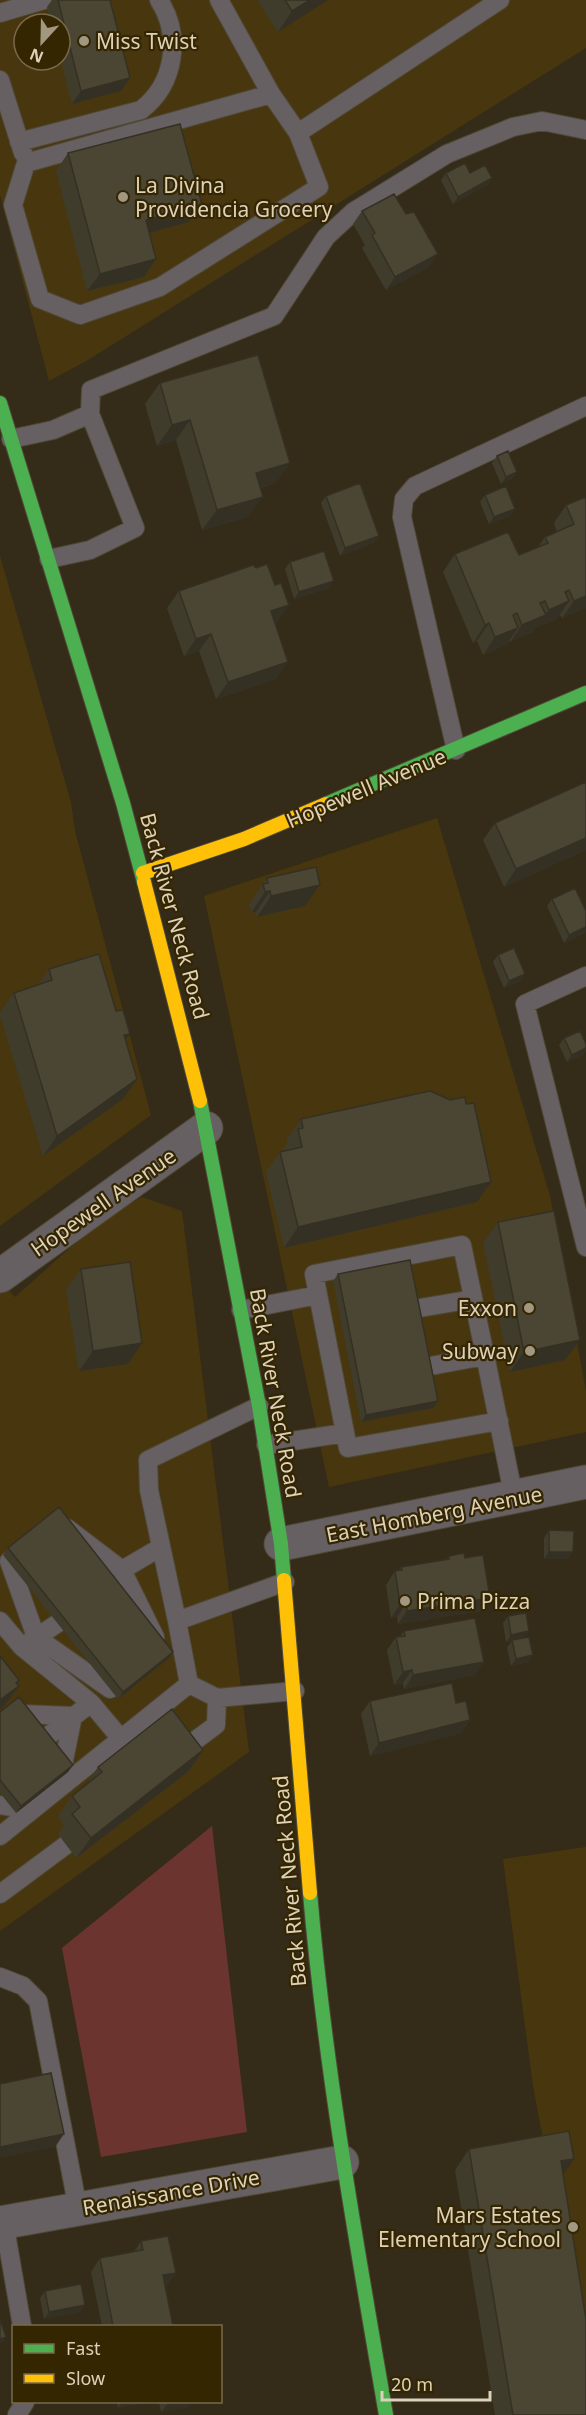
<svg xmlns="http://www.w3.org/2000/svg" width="586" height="2415" viewBox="0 0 586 2415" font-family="'Noto Sans',sans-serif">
<rect width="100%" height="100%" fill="#342c18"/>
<path fill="#48370e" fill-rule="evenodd" d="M0 0H586V48L88 360 49 381 0 195ZM24 24H60V60H24Z
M0 556 71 802 75 831 151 1115 0 1226Z
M437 818 550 1196 586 1391V1432L329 1487 204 896Z
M142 1197 182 1211 249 1752 0 1931V1280L15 1297 100 1221Z
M586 1847V2368L533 2086 503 1859Z"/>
<path fill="#6b342e" d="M212 1826 247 2132 101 2157 62 1948Z"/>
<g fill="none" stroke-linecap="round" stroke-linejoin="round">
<defs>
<path id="lane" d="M219 0 271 94 298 133 500 0
M0 13 44 0
M0 80 23 153
M271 94 26 163 13 205 40 299 80 315 160 287 319 187 298 133
M19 142 141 110C175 84 182 36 159 0
M11 439 53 430 90 414 91 390 274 316 326 237 353 212 447 154 513 127 542 121 586 130
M49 559 90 550 135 528 90 414
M456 750 402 517 404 499 415 486 586 406
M586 976 525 1004 586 1247
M414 1309 473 1299
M241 1310 318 1295
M425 1367 485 1356
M499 1421 348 1448 314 1274 462 1245C480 1329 497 1414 514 1498
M266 1445 345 1433
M67 1528 122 1570 161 1547
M9 1561 36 1637 110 1689
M285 1582 177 1621 189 1684 217 1698 295 1691
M0 1621 22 1647 58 1623
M177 1621 149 1490 148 1460 259 1406
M140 1622 122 1570 155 1637
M22 1647 91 1703
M22 1714 73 1716 63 1765
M43 1740 91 1703 122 1740
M177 1754 216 1725 217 1698
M0 1805 11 1807
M0 1836 189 1684
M0 1894 66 1845
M0 1977 23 1986 38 2001 78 2209
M4 2222 22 2326
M17 2415 25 2402"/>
<path id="street" d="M0 1276 206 1128
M281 1544 586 1482
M0 2223 342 2162"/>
<path id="fast" d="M0 403 123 803 144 882
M326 804 586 693
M200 1101 259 1406 281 1544 284 1580
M310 1893C325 2068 356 2241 386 2415"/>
<path id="slow" d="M143 873 244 839 326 804
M144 882 200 1101
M284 1580 310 1893"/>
</defs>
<use href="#lane" stroke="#504937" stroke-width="20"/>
<use href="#street" stroke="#504937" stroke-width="35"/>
<use href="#fast" stroke="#504937" stroke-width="16"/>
<use href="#slow" stroke="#504937" stroke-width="16"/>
<use href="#lane" stroke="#666062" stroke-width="18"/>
<use href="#street" stroke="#666062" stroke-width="33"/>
<use href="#fast" stroke="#4caf50" stroke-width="14"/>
<use href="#slow" stroke="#ffc107" stroke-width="14"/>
</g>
<path fill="#403c2c" d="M52 0H110L121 91 72 104 60 58V24H51L47 7Z
M257 0H328L278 32Z
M68 153 202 205 189 222 149 233 156 259 144 277 87 291 56 171Z
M446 173H470L492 178 487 185 453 204 441 180Z
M362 211 429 267 386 290 362 248 365 245 353 224Z
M160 383 290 463 275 483 260 488 248 517 202 530 176 440 157 446 145 404Z
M497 456 517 472 512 479 501 484 492 463Z
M485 495 515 509 510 516 489 524 480 502Z
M326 496 379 536 374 543 340 556 321 503Z
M586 497V608L562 618 560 615 557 619 537 627 533 632 510 642 509 641 506 645 483 655 477 641 473 643 443 572 455 554 519 555 538 547 545 537 557 532 554 523 566 505Z
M290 562 329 588 294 599 285 569Z
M179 591 277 623H275L276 679 216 699 199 651 184 656 167 608Z
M586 782V850L504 887 483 840 495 823Z
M267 878 305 906 257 917 256 912 251 913 249 904Z
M552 899 586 911V932L564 943 547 906Z
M498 955 525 974 520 981 504 988 493 962Z
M49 969 125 1040 123 1099 43 1156 0 1015V1012L14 993 38 985Z
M564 1038 586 1044V1050L583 1055 567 1062 559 1045Z
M301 1119 477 1202 284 1248 266 1172 280 1152 284 1151 283 1150 287 1144 286 1140Z
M498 1222 565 1360 510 1372 483 1242Z
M81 1269 142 1343 128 1364 79 1371 66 1290Z
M338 1274 438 1401 433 1408 361 1422 333 1281Z
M549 1530 573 1552 568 1559H544V1538Z
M8 1548 173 1652 168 1659 118 1699 3 1555Z
M449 1556 481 1611 398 1624 397 1617 391 1618 386 1585 395 1571H398L401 1567 446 1560Z
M508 1616 529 1631 524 1638 528 1662 511 1666 507 1647 512 1641 506 1642 503 1623Z
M404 1631 475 1675 404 1689 403 1683 394 1685 387 1650 396 1637 400 1636Z
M370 1701 456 1703 470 1720 461 1733 370 1756 361 1714Z
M0 1712 73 1765 68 1772 16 1813 0 1793Z
M203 1750 189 1771 76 1858 58 1834 64 1825 58 1816 72 1796 85 1786 98 1767Z
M469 2149 563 2175 586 2415H495L455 2170Z
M141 2241 176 2273 166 2286H165L173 2326H102L91 2272 100 2258 134 2252Z
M45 2291 85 2305 80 2312 44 2319 40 2298Z
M117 2402H149L118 2408Z
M159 2402H191L187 2407 161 2412Z"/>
<path fill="#343124" d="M310 0H328L278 32 292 11Z
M130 78 121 91 72 104 81 91Z
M492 178 487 185 453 204 458 197Z
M202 205 189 222 134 237 146 220Z
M438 254 429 267 386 290 395 277Z
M156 259 144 277 87 291 100 274Z
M190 420 176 440 157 446 172 425Z
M290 463 275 483 241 493 256 473Z
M517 472 512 479 501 484 506 477Z
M263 497 248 517 202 530 217 510Z
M515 509 510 516 489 524 494 517Z
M379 536 374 543 340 556 345 548Z
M334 581 329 588 294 599 299 592Z
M569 590 557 606 569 601 557 619 537 627 533 632 510 642 522 625 545 615 565 592Z
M586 596V608L562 618 574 601Z
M289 605 277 623 259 629 271 611Z
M489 623 477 641 473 643 485 625Z
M518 628 506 645 483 655 495 637Z
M211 634 199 651 184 656 196 639Z
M288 662 276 679 216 699 228 682Z
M586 838V850L504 887 516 869Z
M320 885 305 906 257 917 271 896Z
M270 891 256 912 251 913 265 892Z
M586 927V932L564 943 569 935Z
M525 974 520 981 504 988 509 981Z
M130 1034 115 1054 124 1035Z
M586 1048V1050L583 1055 567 1062 572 1055Z
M137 1079 123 1099 43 1156 57 1136Z
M491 1182 477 1202 284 1248 298 1227Z
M580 1340 565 1360 510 1372 524 1352Z
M142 1343 128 1364 79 1371 93 1351Z
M438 1401 433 1408 361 1422 366 1415Z
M549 1552H573L568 1559H544Z
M490 1598 481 1611 398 1624 407 1611Z
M400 1604H406L397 1617 391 1618Z
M529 1631 524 1638 506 1642 511 1635Z
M173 1652 168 1659 118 1699 123 1692Z
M533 1655 528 1662 511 1666 516 1659Z
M484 1662 475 1675 404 1689 413 1675Z
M412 1670 403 1683 394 1685 403 1672Z
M19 1680 10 1692 19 1686 4 1706 0 1710V1700Z
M470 1720 461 1733 370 1756 379 1743Z
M203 1750 189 1771 76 1858 91 1838Z
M73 1765 68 1772 16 1813 21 1806Z
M64 2134 55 2147 0 2158V2147Z
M574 2159 560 2179 561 2161Z
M176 2273 166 2286 153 2289 163 2275Z
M85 2305 80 2312 44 2319 49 2312Z
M6 2337 0 2345V2339Z
M122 2402H149L118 2408Z
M169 2402H191L187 2407 161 2412Z"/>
<path fill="#4b4633" stroke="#343124" stroke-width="1.5" d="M58 0H110L130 78 81 91Z
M285 0H310L292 11Z
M180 124 202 205 146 220 156 259 100 274 68 153Z
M465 163 470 173 485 165 492 178 458 197 446 173Z
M394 194 406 214 414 212 438 254 395 277 372 235 375 233 362 211Z
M258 355 290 463 256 473 263 497 217 510 190 420 172 425 160 383Z
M508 451 517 472 506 477 497 456Z
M360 483 379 536 345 548 326 496Z
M506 486 515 509 494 517 485 495Z
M586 497V596L574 601 569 590 565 592 569 601 549 610 545 601 540 603 546 615 522 625 517 613 513 615 518 628 495 637 489 623 485 625 455 554 508 532 519 555 548 543 545 537 574 524 566 505Z
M324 551 334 581 299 592 290 562Z
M267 564 275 585 281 583 289 605 271 611 288 662 228 682 211 634 196 639 179 591 253 565 256 568Z
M586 782V838L516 869 495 823Z
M316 867 320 885 271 896 270 891 265 892 263 884 268 883 267 878Z
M575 888 586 911V927L569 935 552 899Z
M514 948 525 974 509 981 498 955Z
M99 954 116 1011 123 1010 130 1034 124 1035 137 1079 57 1136 14 993 52 980 49 969Z
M580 1031 586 1044V1048L572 1055 564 1038Z
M430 1091 450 1100 465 1097 466 1104 474 1103 491 1182 298 1227 280 1152 302 1147 298 1129 303 1128 301 1119Z
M554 1211 580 1340 524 1352 498 1222Z
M410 1260 438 1401 366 1415 338 1274Z
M130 1262 142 1343 93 1351 81 1269Z
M59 1507 173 1652 123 1692 8 1548Z
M549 1530 574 1531 573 1552H549Z
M464 1553 465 1558 483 1555 490 1598 407 1611 406 1604H400L395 1571 402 1570 401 1567 449 1559V1556Z
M526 1613 529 1631 511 1635 508 1616Z
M475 1618 484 1662 413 1675 412 1670 403 1672 396 1637 405 1636 404 1631Z
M529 1637 533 1655 516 1659 512 1640Z
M0 1656 19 1680 16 1683 19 1686 0 1700Z
M452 1683 456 1703 466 1701 470 1720 379 1743 370 1701Z
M19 1697 73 1765 21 1806 0 1780V1712Z
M172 1709 203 1750 91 1838 72 1814 80 1807 72 1796 102 1772 98 1767Z
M51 2073 64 2134 0 2147V2084Z
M569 2131 574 2159 561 2161 586 2320V2415H513L469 2149Z
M168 2236 176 2273 163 2275 173 2326H113L100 2258 143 2250 141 2241Z
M81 2284 85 2305 49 2312 45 2291Z
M0 2319 6 2337 0 2339Z"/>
<g fill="#a29781" stroke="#352602" stroke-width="2">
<circle cx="84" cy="41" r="6"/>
<circle cx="123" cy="197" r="6"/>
<circle cx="529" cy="1308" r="6"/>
<circle cx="530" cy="1351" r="6"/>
<circle cx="405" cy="1601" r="6"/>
<circle cx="573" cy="2227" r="6"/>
</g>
<g text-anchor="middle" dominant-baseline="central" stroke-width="4.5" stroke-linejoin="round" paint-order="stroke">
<g font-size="21" fill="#ddd1b9" stroke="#352602" text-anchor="start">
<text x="96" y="41">Miss Twist</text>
<text x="135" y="185">La Divina<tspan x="135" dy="24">Providencia Grocery</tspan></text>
<text x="517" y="1308" text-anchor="end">Exxon</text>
<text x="518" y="1351" text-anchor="end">Subway</text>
<text x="417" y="1601">Prima Pizza</text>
<text x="561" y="2215" text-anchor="end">Mars Estates<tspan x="561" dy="24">Elementary School</tspan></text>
</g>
<g font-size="21" fill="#ddd1b9" stroke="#352602">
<text transform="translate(366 788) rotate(-23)">Hopewell Avenue</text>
<text transform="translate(175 916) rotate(75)">Back River Neck Road</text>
<text transform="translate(103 1202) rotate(-35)">Hopewell Avenue</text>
<text transform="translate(276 1393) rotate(80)">Back River Neck Road</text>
<text transform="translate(434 1514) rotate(-11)">East Homberg Avenue</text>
<text transform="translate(289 1881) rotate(-95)">Back River Neck Road</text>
<text transform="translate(171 2192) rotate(-10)">Renaissance Drive</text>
</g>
</g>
<rect x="12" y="2325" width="210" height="78" fill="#352602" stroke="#786a4b" stroke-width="1.5"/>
<rect x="24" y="2344" width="30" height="9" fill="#4caf50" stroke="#786a4b" stroke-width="1.5"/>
<text x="66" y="2355" font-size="18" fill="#ddd1b9">Fast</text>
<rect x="24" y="2374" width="30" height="9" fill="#ffc107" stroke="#786a4b" stroke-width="1.5"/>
<text x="66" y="2385" font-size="18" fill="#ddd1b9">Slow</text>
<g transform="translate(42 42) rotate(202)"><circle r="28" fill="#352602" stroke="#786a4b" stroke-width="1.5"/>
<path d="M0-4.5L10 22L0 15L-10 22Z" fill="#a29781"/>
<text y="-9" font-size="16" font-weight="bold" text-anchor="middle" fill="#ddd1b9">N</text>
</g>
<path d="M382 2391v9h108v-9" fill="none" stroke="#ddd1b9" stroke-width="3"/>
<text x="391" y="2391" font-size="18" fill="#ddd1b9" stroke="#352602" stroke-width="4.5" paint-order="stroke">20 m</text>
</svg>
